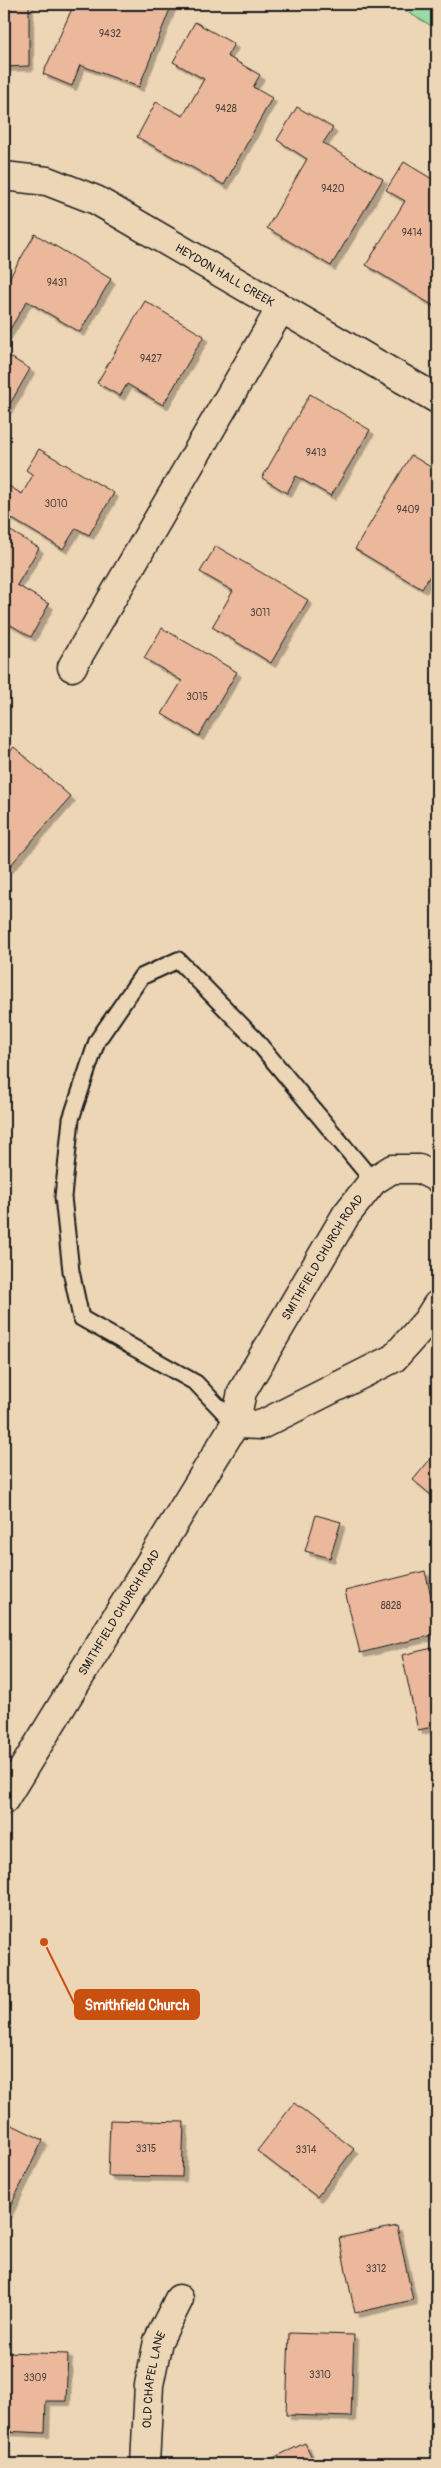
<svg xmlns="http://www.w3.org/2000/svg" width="441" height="2468" viewBox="0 0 441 2468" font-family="Pangolin,sans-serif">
<defs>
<filter id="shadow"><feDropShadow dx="4.5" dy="4.5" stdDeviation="0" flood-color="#0004"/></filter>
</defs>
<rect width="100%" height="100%" fill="#edd6b6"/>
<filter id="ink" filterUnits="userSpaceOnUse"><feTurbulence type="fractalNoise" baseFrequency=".02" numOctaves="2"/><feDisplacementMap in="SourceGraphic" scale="10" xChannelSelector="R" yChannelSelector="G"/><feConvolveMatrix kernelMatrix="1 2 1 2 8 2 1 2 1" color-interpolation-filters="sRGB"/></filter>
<g filter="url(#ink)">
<path fill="#9bdaa3" stroke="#5c7b60" d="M393 4H437V29Z"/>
<path fill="#ebb89c" stroke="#1c1c1c" filter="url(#shadow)" d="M4 4H29V66L4 67Z
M74 4H172L139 87 80 65 72 86 43 74Z
M195 22 234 44 227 56 260 75 253 87 272 98 224 185 137 137 156 102 183 116 204 79 173 62Z
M297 107 333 128 323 143 383 179 331 266 267 228 307 159 277 140Z
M404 162 437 182V308L366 265 405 201 386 190Z
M35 234 111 279 80 332 27 301 4 339V287Z
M145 301 204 336 163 405 127 384 120 396 97 383Z
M4 353 30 369 7 409 4 408Z
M310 394 370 430 331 496 296 476 287 493 262 478Z
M39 449 114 493 89 535 76 528 63 549 4 514V483L22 494 33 475 26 470Z
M411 455 437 471V564L422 589 355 549Z
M4 527 39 548 17 585 49 604 31 637 4 621Z
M216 546 308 600 271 663 212 627 233 591 200 572Z
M162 628 237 672 199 736 162 714 182 681 144 658Z
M14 747 71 797 8 868 4 864V758Z
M437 1451V1500L413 1480Z
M316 1515 341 1522 330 1558 305 1551Z
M425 1571 437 1622V1634L360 1653 345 1591Z
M437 1647V1726L418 1730 402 1655Z
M294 2103 354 2149 317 2197 257 2151Z
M110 2120 184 2122 182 2177 108 2176Z
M4 2121 43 2140 7 2213 4 2212Z
M397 2226 413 2300 355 2313 339 2238Z
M289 2333 354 2335 351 2417 286 2415Z
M4 2352 68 2354 66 2401H46L45 2433 4 2431Z
M305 2443 315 2464H263L262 2463Z"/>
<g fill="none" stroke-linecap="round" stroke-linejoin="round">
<defs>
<path id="lane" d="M235 1424 196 1383 81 1318 71 1271 63 1197 71 1119 97 1041 141 977 178 960 255 1039 373 1181"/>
<g id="street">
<path id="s1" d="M4 176 47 181 96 200 437 399"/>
<path d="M72 667 281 308"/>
<path d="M235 1424 261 1425 394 1358 427 1321 437 1305"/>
<path id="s2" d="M4 1800 235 1424 242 1392 346 1215 373 1181 392 1169H419L437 1178"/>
<path id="s3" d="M145 2464 149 2385 158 2341 179 2299"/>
</g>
</defs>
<use href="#lane" stroke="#1c1c1c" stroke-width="19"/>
<use href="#street" stroke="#1c1c1c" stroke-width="31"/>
<use href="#lane" stroke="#edd6b6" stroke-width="15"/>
<use href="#street" stroke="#edd6b6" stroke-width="28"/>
</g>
</g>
<g text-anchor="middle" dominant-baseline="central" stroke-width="5" stroke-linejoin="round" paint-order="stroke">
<g font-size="10" fill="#50433c">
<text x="110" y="34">9432</text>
<text x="226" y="109">9428</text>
<text x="333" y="189">9420</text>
<text x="412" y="233">9414</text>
<text x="57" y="283">9431</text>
<text x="151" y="359">9427</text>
<text x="316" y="453">9413</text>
<text x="56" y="504">3010</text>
<text x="408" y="510">9409</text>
<text x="260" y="613">3011</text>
<text x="197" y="697">3015</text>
<text x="391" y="1606">8828</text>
<text x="146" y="2149">3315</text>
<text x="306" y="2150">3314</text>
<text x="376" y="2269">3312</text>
<text x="320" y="2375">3310</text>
<text x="35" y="2378">3309</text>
</g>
<g font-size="12" fill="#1c1c1c" stroke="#edd6b6">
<text stroke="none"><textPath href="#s1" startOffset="245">HEYDON HALL CREEK</textPath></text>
<text stroke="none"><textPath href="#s2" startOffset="631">SMITHFIELD CHURCH ROAD</textPath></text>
<text stroke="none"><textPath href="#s2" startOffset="220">SMITHFIELD CHURCH ROAD</textPath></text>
<text stroke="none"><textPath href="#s3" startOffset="85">OLD CHAPEL LANE</textPath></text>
</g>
</g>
<path fill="none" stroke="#c9500e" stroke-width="2" d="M44 1942L75 2005"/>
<circle fill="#c9500e" stroke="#edd6b6" stroke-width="2" cx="44" cy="1942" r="5"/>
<rect fill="#c9500e" stroke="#c9500e" stroke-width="2" x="75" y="1990" width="124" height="29" rx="5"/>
<g font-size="14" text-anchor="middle" font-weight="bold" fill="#fff">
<text x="137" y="2010">Smithfield Church</text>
</g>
<rect width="441" height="2468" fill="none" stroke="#edd6b6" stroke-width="20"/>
<rect x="10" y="10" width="421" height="2448" fill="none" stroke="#1c1c1c" stroke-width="2" filter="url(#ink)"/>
</svg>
